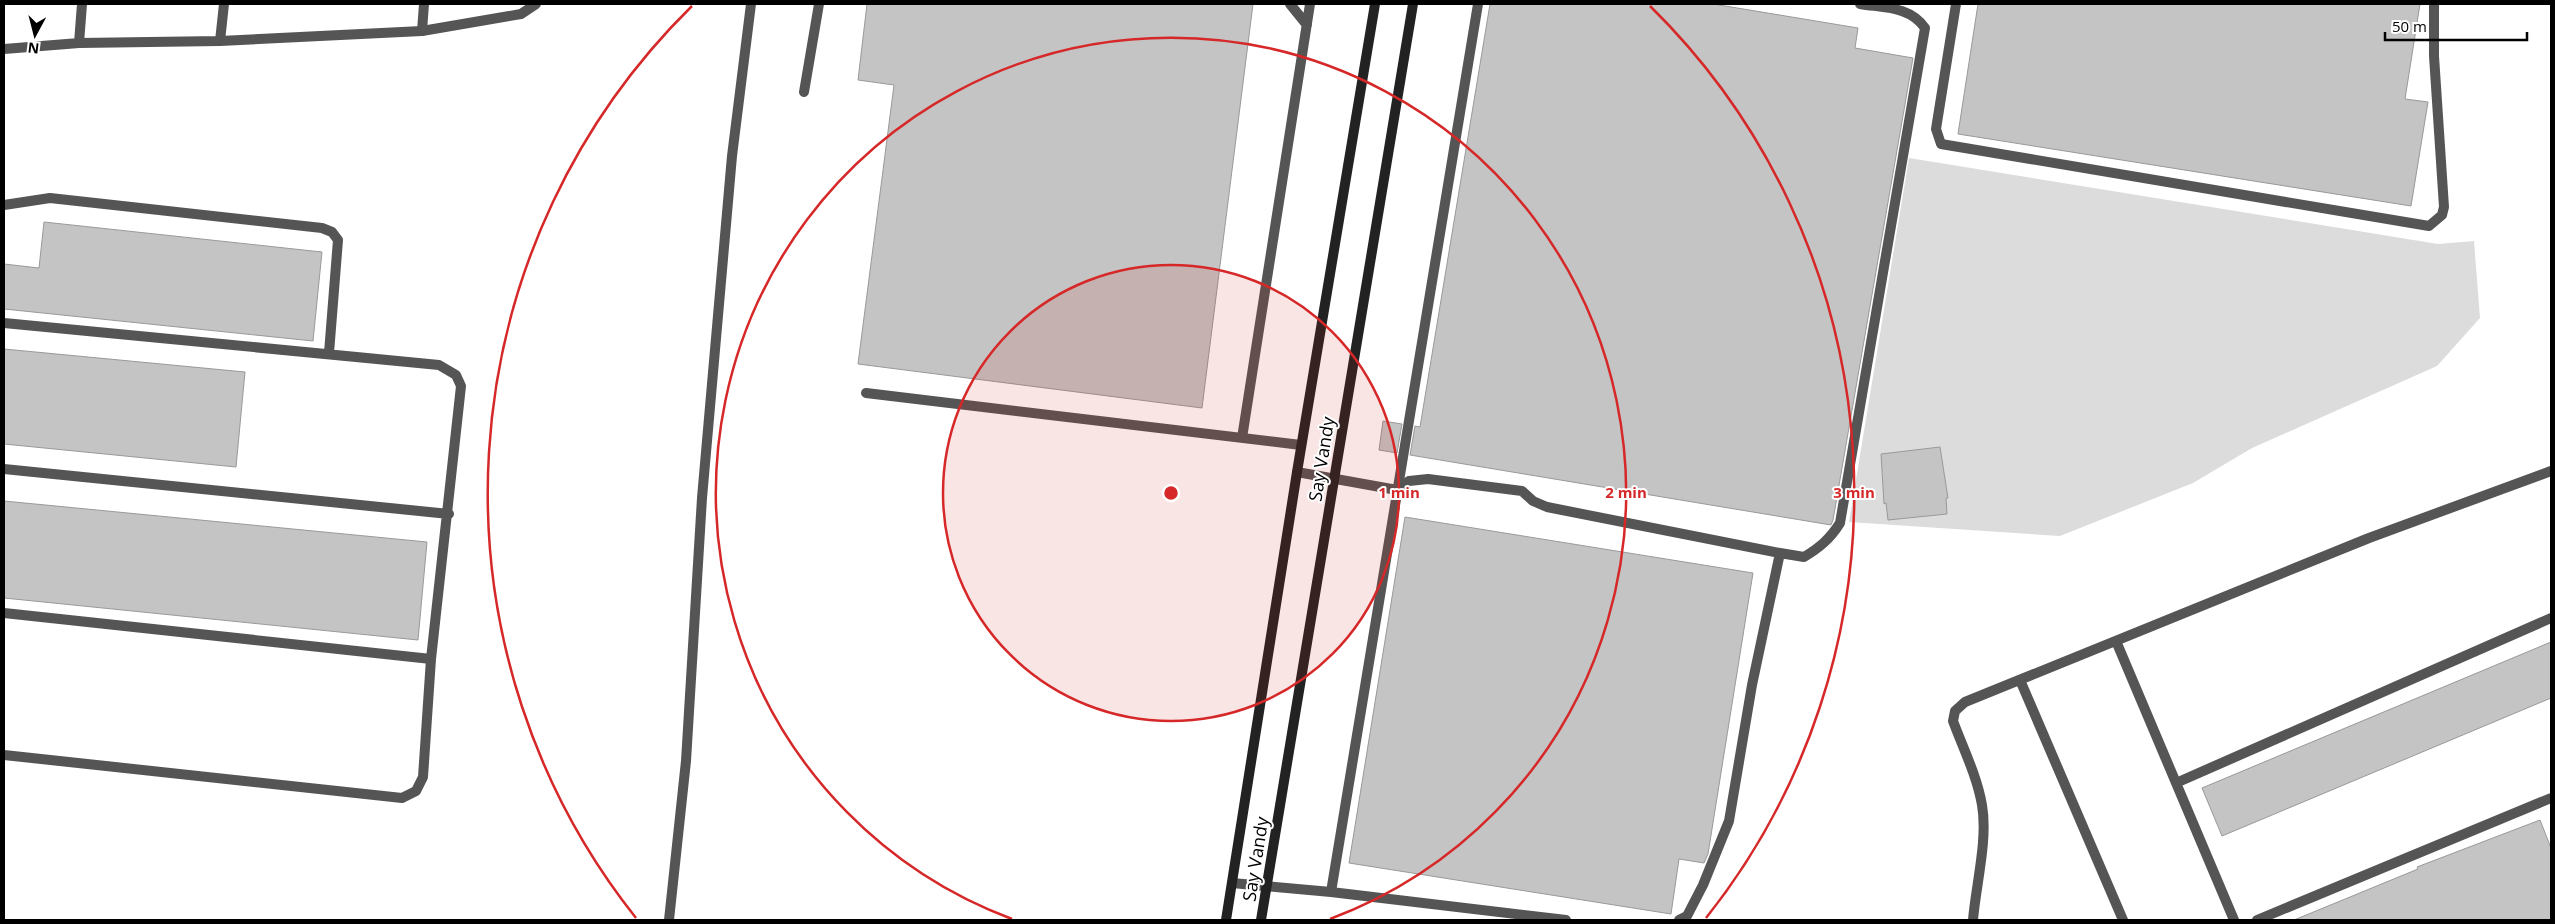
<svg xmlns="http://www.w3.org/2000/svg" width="2555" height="924" viewBox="0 0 2555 924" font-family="'Open Sans',sans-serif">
<rect width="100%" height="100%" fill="#fff"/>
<path fill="#dcdcdc" d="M1909 158 2438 244 2474 241 2480 318 2437 366 2252 448 2193 483 2060 536 1849 522Z"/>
<path fill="#c4c4c4" stroke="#999" d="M867 4H1253L1202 408 858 364 894 85 858 80Z
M1490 4H1713L1858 28 1855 48 1913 58 1833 520 1831 525 1410 455 1415 426 1420 427Z
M1978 4H2420L2405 99 2428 102 2411 206 1958 134Z
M44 222 322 252 313 341 4 309V264L39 268Z
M4 349 245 372 236 467 4 444Z
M1383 421 1402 424 1397 453 1379 450Z
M1940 447 1948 498H1946L1947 514 1888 520 1886 503 1884 504 1881 454Z
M4 501 427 542 418 640 4 598Z
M1405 517 1753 573 1708 854 1704 863 1679 859 1671 914 1349 863Z
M2551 642V698L2222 836 2202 788Z
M2540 820 2551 848V920H2294L2418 869 2417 867Z"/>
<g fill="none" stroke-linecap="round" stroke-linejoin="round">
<path stroke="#555" stroke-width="10" d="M1290 4 1307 25
M1956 4 1936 129 1941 144 2429 226 2442 215 2444 207 2434 56V4
M422 31 521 14 536 4
M804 92 819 4
M866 393 1301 445
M1242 438 1310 4
M1297 472 1397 490 1409 481 1428 479 1522 491 1533 501 1547 507 1780 553 1804 557C1819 548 1830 539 1840 523L1925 28C1910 6 1884 8 1860 4
M1232 883 1331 892 1566 920
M1331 892 1478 4
M669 920 686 761 702 498 732 156 751 4
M1679 920 1687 916 1703 885 1729 821 1752 685 1780 553"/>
<path stroke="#555" stroke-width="10" d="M220 41 224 4
M79 43 82 4
M4 49 79 43 220 41 422 31 424 4
M4 205 50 198 322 228 332 232 338 240 329 353
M4 323 439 365 456 375 461 386 431 659 423 777 416 791 402 798 4 755
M4 469 449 514
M4 613 431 659
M2116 641 2234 920
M2020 680 2123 920
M2176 783 2551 618
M1973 920C1976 884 1988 840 1982 805 1977 776 1963 748 1953 721L1955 711 1965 702 2369 538 2551 471
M2257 920 2551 798"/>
<path stroke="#222" stroke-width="10" d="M1226 920 1297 472 1375 4
M1261 920 1413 4"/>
</g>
<circle cx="1171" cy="493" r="228" fill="#d62828" fill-opacity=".12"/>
<g fill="none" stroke="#d62828" stroke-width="2.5">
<circle cx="1171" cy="493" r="228"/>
<path d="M1012 919A455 455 0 1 1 1330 919"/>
<path d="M636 918A683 683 0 0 1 692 6M1650 6A683 683 0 0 1 1706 918"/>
</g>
<g text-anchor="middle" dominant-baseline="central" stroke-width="4" stroke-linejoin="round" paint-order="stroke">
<g font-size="18" fill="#000" stroke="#fff">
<text transform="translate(1321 459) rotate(-81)">Say Vandy</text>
<text transform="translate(1255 859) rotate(-81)">Say Vandy</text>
</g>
</g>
<circle cx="1171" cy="493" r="8" fill="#d62828" stroke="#fff" stroke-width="2.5"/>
<g font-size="15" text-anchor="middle" font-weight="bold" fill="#d62828" stroke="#fff" stroke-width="4" stroke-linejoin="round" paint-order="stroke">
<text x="1399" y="498">1 min</text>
<text x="1626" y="498">2 min</text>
<text x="1854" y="498">3 min</text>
</g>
<rect width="2555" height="924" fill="none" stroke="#000000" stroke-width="10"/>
<g transform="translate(35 35) rotate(187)" stroke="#ffffff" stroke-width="4" paint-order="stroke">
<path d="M0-4L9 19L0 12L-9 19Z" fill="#000000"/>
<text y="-8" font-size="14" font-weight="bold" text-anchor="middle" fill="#000000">N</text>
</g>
<path d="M2385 32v8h142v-8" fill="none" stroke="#000000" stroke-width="2.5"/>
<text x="2392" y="32" font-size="15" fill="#000000" stroke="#ffffff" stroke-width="4" paint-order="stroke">50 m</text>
</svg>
